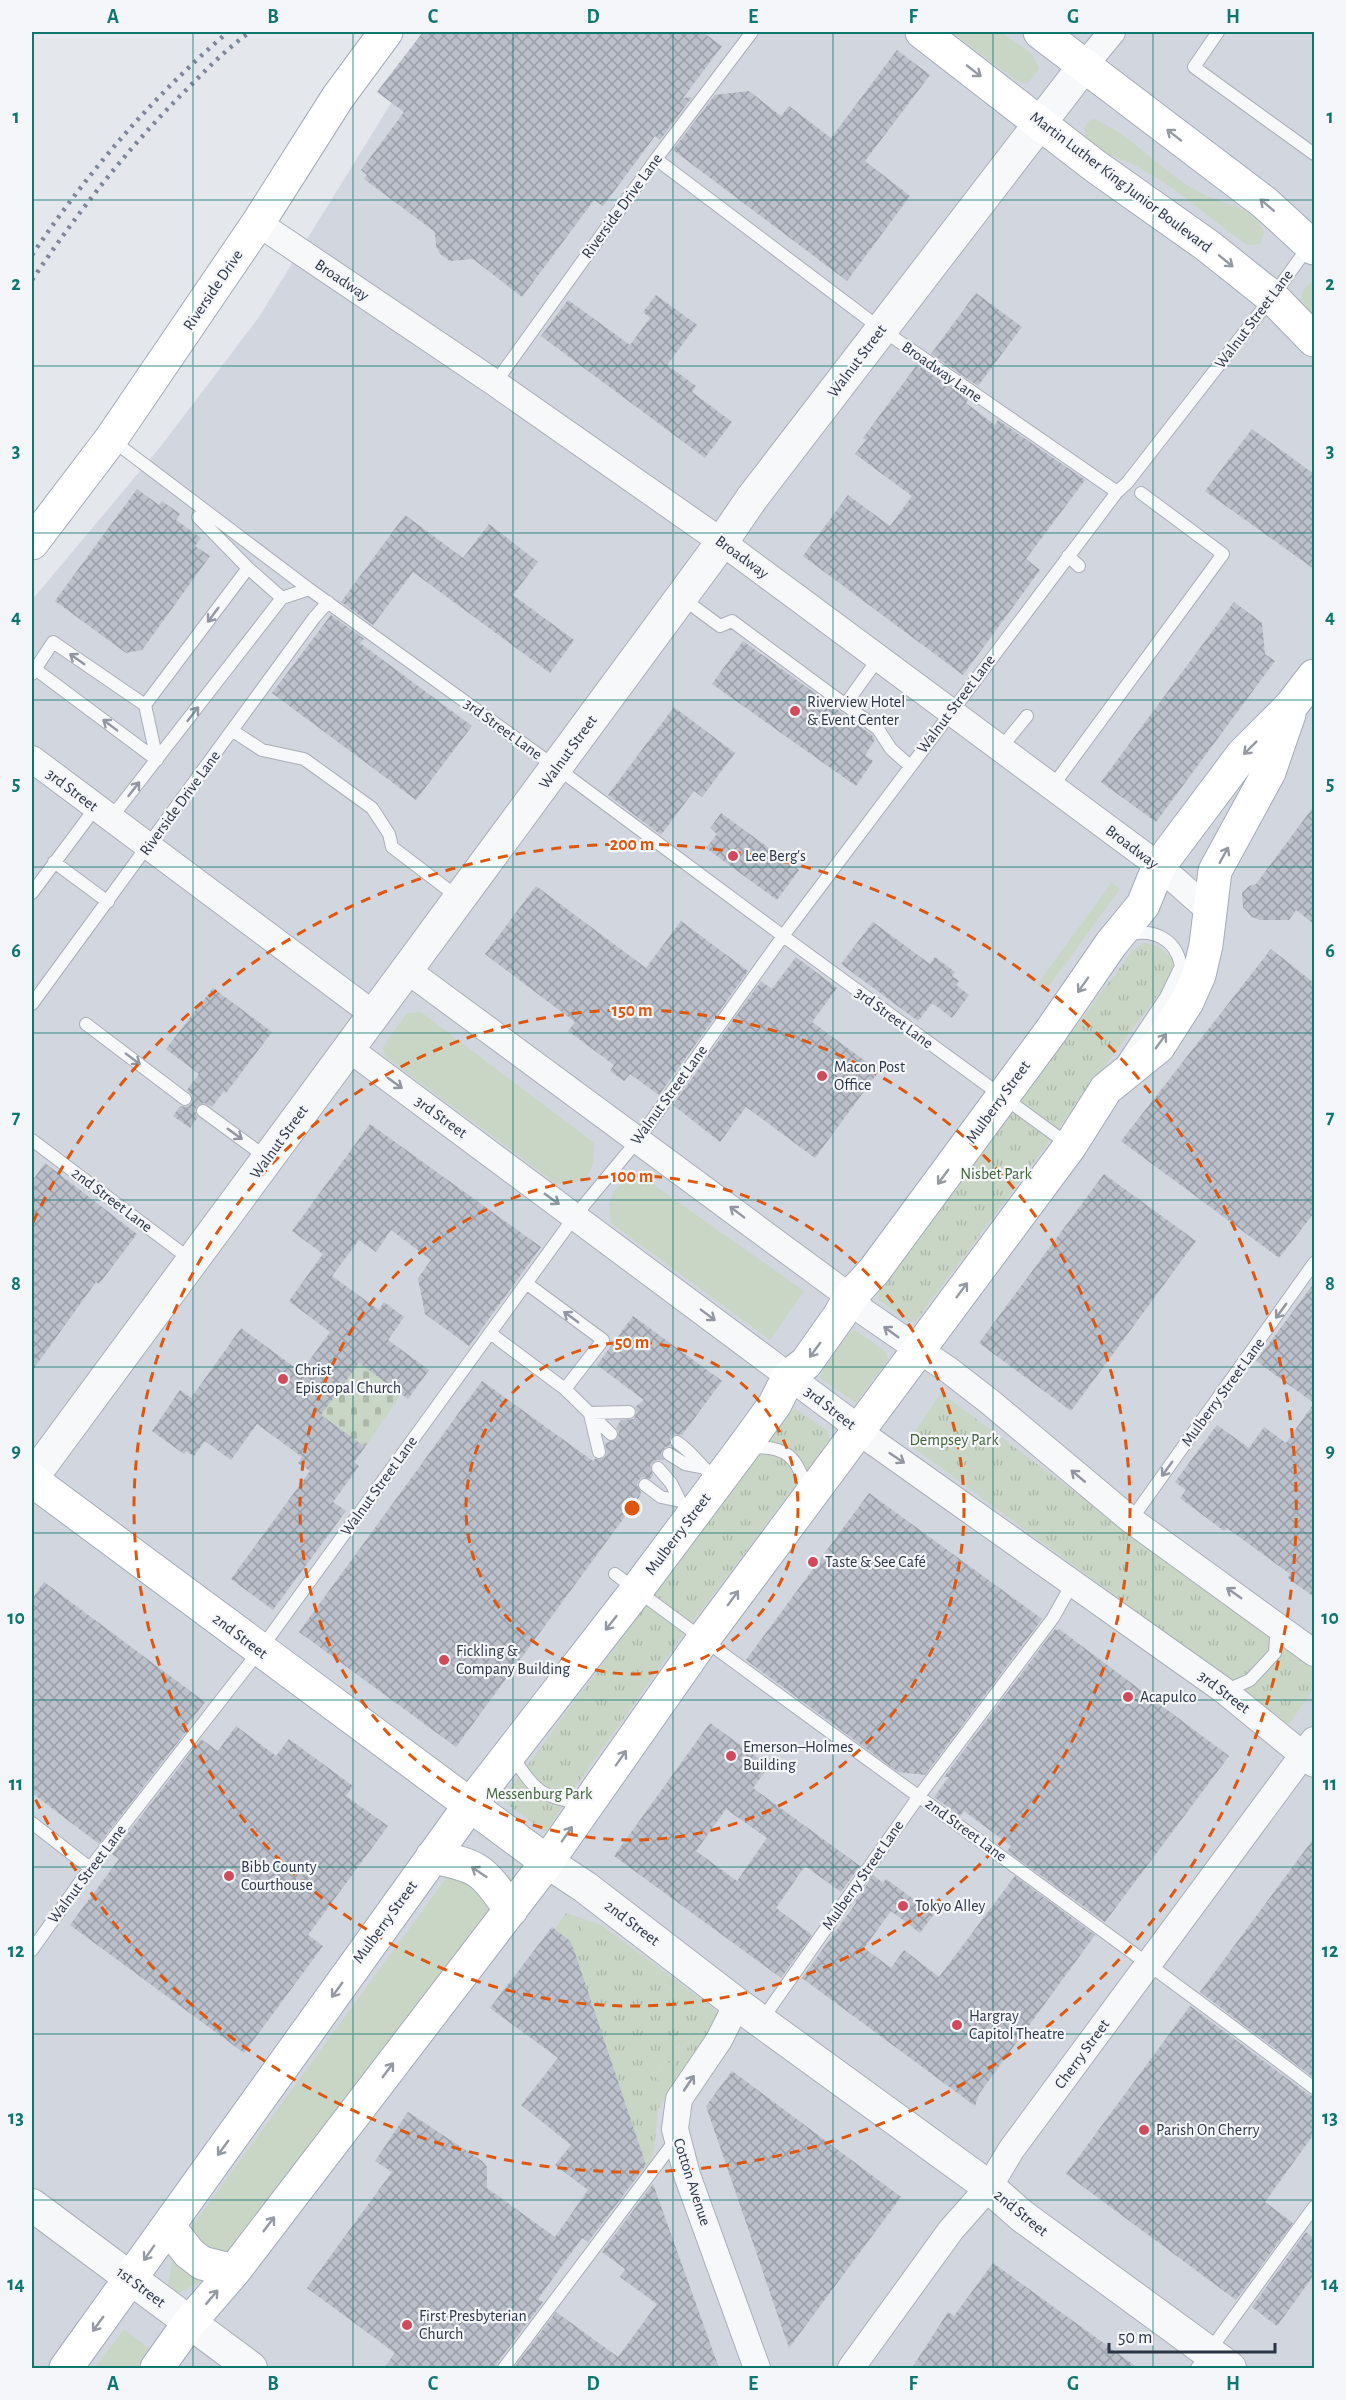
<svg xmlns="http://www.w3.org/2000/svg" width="1346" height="2400" viewBox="0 0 1346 2400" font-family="'Alegreya Sans',sans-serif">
<defs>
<pattern id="cemetery-stones" width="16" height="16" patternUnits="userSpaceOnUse" patternTransform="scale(1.5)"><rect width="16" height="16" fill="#c9d6c5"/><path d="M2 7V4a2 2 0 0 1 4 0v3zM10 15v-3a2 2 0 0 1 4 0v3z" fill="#adb8ab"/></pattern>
<pattern id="park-tufts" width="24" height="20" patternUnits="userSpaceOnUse" patternTransform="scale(1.5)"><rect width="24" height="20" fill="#c9d6c5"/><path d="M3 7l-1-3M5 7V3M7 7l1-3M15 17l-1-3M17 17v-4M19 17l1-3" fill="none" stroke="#adb8ab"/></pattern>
<pattern id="building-cross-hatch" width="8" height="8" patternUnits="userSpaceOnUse" patternTransform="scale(1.5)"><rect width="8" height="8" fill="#bbc0ca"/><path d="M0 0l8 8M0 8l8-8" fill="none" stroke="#989da6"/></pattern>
</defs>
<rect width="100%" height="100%" fill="#e4e7ec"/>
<path fill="#d2d6de" d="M435 32H1314V2368H32V600L161 446 259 317Z"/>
<path fill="#c9d6c5" d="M951 32H1001L1033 55 1039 69 1027 84 1016 80Z
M1094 119C1136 137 1164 176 1205 195 1227 206 1255 207 1264 233L1260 244 1248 245C1210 220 1176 186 1136 166 1117 156 1097 155 1085 136 1084 127 1085 121 1094 119Z
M1311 282H1314V317C1302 305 1295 295 1311 282Z
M1111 883 1120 889 1049 986 1047 985 1044 989 1037 985Z
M421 1012 594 1143C594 1173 589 1184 557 1184L385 1056 383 1047 407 1013Z
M630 1177 650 1182 804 1291 770 1340 611 1223C608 1199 609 1192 630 1177Z
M855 1330 885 1351 888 1359 856 1403 820 1378 823 1370 849 1333Z
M469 1847 512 1879 208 2278 178 2293 168 2285 174 2251Z
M566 1913 601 1925 710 2006 704 2013 683 1997 685 1994 673 1990 658 1979 661 1975 652 1968 649 1971 634 1961 636 1958 626 1951 624 1954 610 1942 602 1933 599 1937 586 1941 578 1923Z
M694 2024 701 2029 662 2082 654 2076 662 2067 665 2069 670 2055 690 2034 688 2032Z
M124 2329 151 2350 137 2368H95Z"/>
<path fill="url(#cemetery-stones)" d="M359 1363 401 1394 365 1447 313 1409Z"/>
<path fill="url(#park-tufts)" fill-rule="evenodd" d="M1144 943 1158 946 1173 959V970L1168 981 915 1322H909L879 1300 878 1294 1133 950Z
M941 1393 1314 1669V1688L1290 1723H1283L1256 1699 907 1443Z
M796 1409 828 1431 829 1441 687 1629 565 1801 547 1831H544L505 1802V1795L792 1410Z
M566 1913 582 1927 586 1941 599 1937 602 1932 612 1939 610 1943 624 1953 626 1950 637 1958 634 1961 649 1971 652 1968 661 1976 659 1980 672 1990 675 1986 686 1994 683 1997 704 2013 710 2006 719 2014 708 2037 658 2109 654 2150 647 2168 574 1950 570 1941 555 1929ZM694 2024 701 2030 661 2082 654 2076 661 2067 665 2069 673 2058 670 2055 679 2044 682 2045 690 2034 688 2032Z"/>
<path fill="url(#building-cross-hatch)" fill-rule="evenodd" d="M423 32H702L722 46 683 98 692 97 660 140 655 136 603 206 594 200 522 297 473 259 450 261 440 254 436 246 435 232 364 179 367 175 361 170 404 112 377 92Z
M897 50 930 75 865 161 910 196 847 281 673 150 715 95 749 91 781 116 789 106 831 138Z
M976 293 1022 327 978 386 931 354Z
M656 295 697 325 667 365 696 386 692 392 732 422 705 458 541 336 568 300 630 345 650 318 643 312Z
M916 366 920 369 921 367 968 399 966 403 995 425 998 420 1085 480 1026 559 1040 570 963 675 803 556 848 495 890 526 912 496 855 454 866 440 863 438Z
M1252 429 1314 474V569L1205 491Z
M137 489 159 505 162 501 180 514 176 520 201 538 195 546 210 556 142 650 126 653 55 601Z
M405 515 463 558 489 524 538 562 513 595 574 640 550 673 413 572 373 625 341 602Z
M1234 602 1262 623 1265 654 1275 661 1156 822 1101 782Z
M331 615 364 639 360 643 472 726 416 800 272 693Z
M743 641 872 735 875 740 865 755 873 761 856 786 712 684Z
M674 707 735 753 702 797 694 791 661 835 608 795Z
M1314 806V924L1296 910 1289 920H1260L1252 917 1243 907 1242 893 1249 886 1256 884Z
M721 813 799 870 777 900 706 848 717 834 710 828Z
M536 886 646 968 681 921 748 971 659 1095 630 1074 624 1081 610 1071 614 1065 568 1031 575 1022 485 954Z
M873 922 930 964 935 957 955 972 952 976 959 981 956 985 969 995 952 1018 932 1003 918 1021 841 964Z
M1271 949 1314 983V1213L1279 1258 1121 1141Z
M796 957 837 988 812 1022 879 1071 815 1158 746 1107 720 1142 673 1105 761 981 772 989Z
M213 988 272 1032 226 1093 224 1091 212 1107 204 1103 197 1106 195 1111 198 1117 190 1128 173 1116 180 1106 188 1107 192 1103 193 1096 187 1090 199 1074 166 1049Z
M370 1124 541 1247 469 1346 425 1314 418 1278 431 1260 391 1230 376 1252 359 1240 332 1276 379 1310 384 1302 404 1317 388 1340 429 1370 408 1399 359 1363 321 1415 365 1447 354 1462 359 1466 333 1502 346 1511 273 1610 231 1579 310 1471 298 1463 302 1457 257 1424 231 1460 205 1441 194 1456 186 1451 184 1454 152 1431 180 1390 191 1398 241 1328 301 1372 330 1332 289 1301 323 1254 292 1231Z
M45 1163 137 1234 99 1284 96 1282 32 1371V1181Z
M1104 1174 1196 1241 1071 1411 979 1343Z
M1314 1283V1403L1256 1361Z
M633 1316 722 1381 682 1435 674 1434 670 1438V1446L665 1447 661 1453 664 1460H656L650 1465 653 1475 650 1479 642 1477 638 1481 637 1485 641 1492 640 1496 456 1747 299 1632 482 1381 593 1461 595 1459 604 1458 607 1454 605 1443 617 1439 619 1432 616 1428 621 1420 634 1419 637 1412 635 1407 644 1400 597 1365Z
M1314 1403V1597L1288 1578 1290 1574 1227 1528 1224 1531 1180 1498 1186 1490 1175 1482 1217 1425 1249 1448 1264 1427 1286 1443Z
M869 1493 1042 1619 925 1775 898 1772 746 1660Z
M44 1582 205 1702 186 1727 188 1729 99 1844 32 1793V1599Z
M1055 1629 1058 1631 1059 1629 1229 1756 1105 1922 1007 1851 1011 1846 964 1811 960 1816 934 1797 949 1777H944Z
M710 1723 769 1766 753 1788 860 1866 841 1892 805 1866 776 1908 812 1935 781 1978 614 1856ZM726 1809 767 1838 737 1881 696 1851Z
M236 1726 276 1756 289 1739 353 1786 346 1796 388 1826 308 1935 323 1946 244 2053 70 1925 119 1859 112 1854 201 1739 218 1751Z
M1314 1838V2078L1200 1992Z
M873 1875 883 1883 886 1879 934 1914 920 1933 891 1911 864 1948 891 1968 904 1950 939 1977 1015 1876 1095 1935 979 2094 975 2106 802 1978 856 1903 855 1902Z
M552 1927 570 1941 574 1950 646 2165 588 2242 582 2238 538 2299 543 2302 497 2363 496 2368H384L395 2353 307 2288 392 2172 375 2161 408 2112 482 2161 487 2167V2188L555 2237 588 2190 555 2165 571 2145 521 2105 558 2058 490 2008Z
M1190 2006 1309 2095 1314 2096V2134L1265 2202 1293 2223 1236 2300 1066 2174Z
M732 2071 901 2197 789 2348 706 2106Z
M653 2184 719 2368H514L556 2312 618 2357 657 2304 620 2277 625 2269 602 2252Z
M1306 2232 1314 2239V2275L1277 2326 1252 2307Z
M993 2263 1138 2368H912L948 2312 954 2316Z"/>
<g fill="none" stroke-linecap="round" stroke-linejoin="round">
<defs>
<path id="service" d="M1218 32 1194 67 1314 154
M656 159 881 329 1117 492
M495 383 656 159 752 32
M112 440 309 589 557 768 783 936 1069 1145
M198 517 248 568 282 598
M1068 556 1079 566
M682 598 720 626 732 621 878 729 891 749 910 766
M35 669 157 760
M32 674 53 642 145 705 248 568
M145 705 157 760
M845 705 878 659
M233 731 262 750 304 759 372 808 389 834 392 847 459 898
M1000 749 1027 716
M1052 787 1223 554 1141 493
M111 818 282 598 309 589
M54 862 108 902
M32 893 96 807
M32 1004 314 618 328 602
M86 1024 185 1099
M1124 1060 1166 997 1181 966C1176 938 1152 928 1127 935
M203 1111 267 1158
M32 1140 191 1260
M526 1283 603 1340 565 1389
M490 1333 565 1389 611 1434
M590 1413 629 1412
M590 1414 599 1452
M677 1442C693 1453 702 1468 717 1480
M749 1448C786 1444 799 1458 807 1493
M669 1454 685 1464 701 1467
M658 1468 671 1483 680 1501
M645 1485 661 1497 680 1501 693 1512
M1131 1520 1314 1263
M615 1574C847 1747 1084 1913 1314 2088
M1223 1689 1234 1687 1250 1680 1275 1653 1276 1637 1273 1625
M512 1756C539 1796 539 1794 585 1805
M32 1823 90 1868
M32 1950 90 1868 260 1650 575 1216 637 1141 783 936 1117 492 1127 483 1272 297 1309 246
M761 2021 919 1796 1053 1618 1072 1584
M504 2368 677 2138
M1197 2368 1314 2207"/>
<path id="minor" d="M1084 66 1112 32
M258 223 495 383 722 542 1159 866 1210 911
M32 759 373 1014
M407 970 850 1297 864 1312 950 1371 990 1402 1131 1520 1314 1653
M348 1048 845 1418 858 1431 1222 1689 1314 1764
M737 2004 719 2040 679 2099 675 2129 687 2175 757 2368
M851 2368 951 2230 989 2187 1011 2150 1314 1740"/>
<path id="tertiary" d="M32 1478C262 1166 493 854 722 542L752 498 1084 66
M547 1862 585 1887 737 2004 989 2187 1022 2216 1230 2368
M32 2205 251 2368"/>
<path id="primary" d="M922 32 1095 166 1208 246 1272 297 1314 340
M1040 32 1265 203 1314 248
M32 543 111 439 258 223 338 97 386 32
M32 1480 547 1862
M432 1857C481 1866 482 1870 511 1910
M168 2226 189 2253 202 2263 234 2271
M66 2368 470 1805 636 1591 743 1448 775 1404 789 1376 806 1363 840 1315 850 1297 874 1271 1051 1031 1111 944 1143 905 1159 866 1243 754 1291 706 1314 676
M157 2368 189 2323 234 2271 547 1862 702 1641 1070 1146 1106 1089 1158 1047 1187 1002 1199 975 1206 945 1215 871 1269 772 1289 714"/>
</defs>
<use href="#service" stroke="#a9aeb7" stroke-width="14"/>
<use href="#minor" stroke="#a9aeb7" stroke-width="28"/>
<use href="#tertiary" stroke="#a9aeb7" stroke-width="34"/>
<use href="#primary" stroke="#a3abb8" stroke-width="35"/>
<use href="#service" stroke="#f7f8fa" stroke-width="12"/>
<use href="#minor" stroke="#f7f8fa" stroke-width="26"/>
<use href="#tertiary" stroke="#f7f8fa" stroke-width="32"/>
<use href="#primary" stroke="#fff" stroke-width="33"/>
<path stroke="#7d8696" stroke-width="4.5" stroke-dasharray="3 6" stroke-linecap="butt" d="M32 255C88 172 152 97 228 32
M32 280C78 212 127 149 185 91 206 70 226 49 250 32"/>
</g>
<defs><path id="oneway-shaft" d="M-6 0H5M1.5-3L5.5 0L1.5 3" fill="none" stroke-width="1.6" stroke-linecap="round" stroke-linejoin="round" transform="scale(1.5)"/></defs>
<g stroke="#959aa2">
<use href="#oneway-shaft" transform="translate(974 71) rotate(38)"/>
<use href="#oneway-shaft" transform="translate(1174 135) rotate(-142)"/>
<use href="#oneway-shaft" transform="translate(1267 205) rotate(-140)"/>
<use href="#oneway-shaft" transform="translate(1226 261) rotate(39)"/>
<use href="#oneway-shaft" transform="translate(1250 748) rotate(135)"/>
<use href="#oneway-shaft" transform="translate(1224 855) rotate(-61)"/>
<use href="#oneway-shaft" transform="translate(1083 985) rotate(125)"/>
<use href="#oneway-shaft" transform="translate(1161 1041) rotate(-54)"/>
<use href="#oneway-shaft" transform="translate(943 1177) rotate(126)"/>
<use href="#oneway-shaft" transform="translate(962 1290) rotate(-53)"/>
<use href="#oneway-shaft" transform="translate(815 1350) rotate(126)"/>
<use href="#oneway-shaft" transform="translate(733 1598) rotate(-54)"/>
<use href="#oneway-shaft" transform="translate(611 1623) rotate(128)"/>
<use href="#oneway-shaft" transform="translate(621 1758) rotate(-55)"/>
<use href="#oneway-shaft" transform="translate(567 1834) rotate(-55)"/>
<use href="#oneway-shaft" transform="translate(479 1872) rotate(-146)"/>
<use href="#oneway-shaft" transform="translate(337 1990) rotate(126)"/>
<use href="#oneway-shaft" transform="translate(388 2070) rotate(-53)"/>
<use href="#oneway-shaft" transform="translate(223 2148) rotate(126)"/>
<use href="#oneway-shaft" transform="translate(269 2224) rotate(-53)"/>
<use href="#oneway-shaft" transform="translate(149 2253) rotate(125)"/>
<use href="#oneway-shaft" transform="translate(212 2297) rotate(-50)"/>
<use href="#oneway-shaft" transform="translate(98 2324) rotate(126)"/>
</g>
<g stroke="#9196a0">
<use href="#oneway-shaft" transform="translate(213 615) rotate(127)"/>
<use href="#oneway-shaft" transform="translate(77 659) rotate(-145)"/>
<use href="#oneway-shaft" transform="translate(193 714) rotate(-52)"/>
<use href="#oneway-shaft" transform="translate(110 725) rotate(-143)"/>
<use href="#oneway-shaft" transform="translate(134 789) rotate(-52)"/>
<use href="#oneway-shaft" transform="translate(133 1059) rotate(37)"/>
<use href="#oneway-shaft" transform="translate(395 1083) rotate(36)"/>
<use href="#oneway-shaft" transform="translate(235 1134) rotate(36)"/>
<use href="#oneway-shaft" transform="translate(552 1199) rotate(36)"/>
<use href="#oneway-shaft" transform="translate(737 1212) rotate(-143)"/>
<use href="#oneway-shaft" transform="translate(1281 1311) rotate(126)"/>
<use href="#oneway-shaft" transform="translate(708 1315) rotate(37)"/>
<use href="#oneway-shaft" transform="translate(571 1317) rotate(-144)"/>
<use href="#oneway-shaft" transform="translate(891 1332) rotate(-144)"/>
<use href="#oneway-shaft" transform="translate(897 1458) rotate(34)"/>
<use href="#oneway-shaft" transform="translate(1167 1469) rotate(126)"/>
<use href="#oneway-shaft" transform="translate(1078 1476) rotate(-140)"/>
<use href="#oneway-shaft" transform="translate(1234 1593) rotate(-145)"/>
<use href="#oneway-shaft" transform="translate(689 2083) rotate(-56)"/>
</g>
<path fill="none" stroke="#0f766e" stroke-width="1.5" stroke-opacity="0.55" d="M193 32V2368M353 32V2368M513 32V2368M673 32V2368M833 32V2368M993 32V2368M1153 32V2368M32 200H1314M32 366H1314M32 533H1314M32 700H1314M32 867H1314M32 1033H1314M32 1200H1314M32 1367H1314M32 1533H1314M32 1700H1314M32 1867H1314M32 2034H1314M32 2200H1314"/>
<g fill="none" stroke="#df570f" stroke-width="3" stroke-dasharray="10 8">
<circle cx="632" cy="1508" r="166"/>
<circle cx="632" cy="1508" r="332"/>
<circle cx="632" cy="1508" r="498"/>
<path d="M33 1222A664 664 0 1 1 33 1794"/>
</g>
<g fill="#d1495b" stroke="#f4f6f9" stroke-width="2">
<circle cx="795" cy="711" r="6"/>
<circle cx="733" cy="856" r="6"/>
<circle cx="822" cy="1076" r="6"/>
<circle cx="283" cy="1379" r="6"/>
<circle cx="813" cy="1562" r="6"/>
<circle cx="444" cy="1660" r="6"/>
<circle cx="1128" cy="1697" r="6"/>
<circle cx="731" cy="1756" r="6"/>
<circle cx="229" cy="1876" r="6"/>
<circle cx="903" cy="1906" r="6"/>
<circle cx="957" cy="2025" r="6"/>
<circle cx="1144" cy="2130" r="6"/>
<circle cx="407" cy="2325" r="6"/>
</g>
<g text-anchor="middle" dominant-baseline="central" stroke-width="4.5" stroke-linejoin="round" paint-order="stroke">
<g font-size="16" fill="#2b3445" stroke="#f4f6f9">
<text transform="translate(1121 182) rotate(37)">Martin Luther King Junior Boulevard</text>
<text transform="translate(622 206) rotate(-54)">Riverside Drive Lane</text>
<text transform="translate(342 280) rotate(34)">Broadway</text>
<text transform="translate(213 290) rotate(-56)">Riverside Drive</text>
<text transform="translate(1254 319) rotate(-53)">Walnut Street Lane</text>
<text transform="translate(857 361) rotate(-53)">Walnut Street</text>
<text transform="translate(942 372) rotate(35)">Broadway Lane</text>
<text transform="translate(742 557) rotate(36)">Broadway</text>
<text transform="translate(956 704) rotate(-53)">Walnut Street Lane</text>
<text transform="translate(503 729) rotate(36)">3rd Street Lane</text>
<text transform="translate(568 752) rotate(-54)">Walnut Street</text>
<text transform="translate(72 790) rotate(37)">3rd Street</text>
<text transform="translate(180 803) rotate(-54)">Riverside Drive Lane</text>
<text transform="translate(1132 847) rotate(37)">Broadway</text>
<text transform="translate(894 1018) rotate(36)">3rd Street Lane</text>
<text transform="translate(669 1095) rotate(-54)">Walnut Street Lane</text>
<text transform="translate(998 1102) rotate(-54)">Mulberry Street</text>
<text transform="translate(441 1117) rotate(36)">3rd Street</text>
<text transform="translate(279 1142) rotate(-54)">Walnut Street</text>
<text transform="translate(112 1200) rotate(37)">2nd Street Lane</text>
<text transform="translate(1223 1392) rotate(-54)">Mulberry Street Lane</text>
<text transform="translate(830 1408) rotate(38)">3rd Street</text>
<text transform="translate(379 1486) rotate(-54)">Walnut Street Lane</text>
<text transform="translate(678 1534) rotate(-53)">Mulberry Street</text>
<text transform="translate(240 1636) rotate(37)">2nd Street</text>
<text transform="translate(1224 1692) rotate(37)">3rd Street</text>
<text transform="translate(966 1830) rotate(36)">2nd Street Lane</text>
<text transform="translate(87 1874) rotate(-53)">Walnut Street Lane</text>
<text transform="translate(863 1875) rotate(-55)">Mulberry Street Lane</text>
<text transform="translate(385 1922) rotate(-54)">Mulberry Street</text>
<text transform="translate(632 1923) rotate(37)">2nd Street</text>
<text transform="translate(1082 2054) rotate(-54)">Cherry Street</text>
<text transform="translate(692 2182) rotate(72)">Cotton Avenue</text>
<text transform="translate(1021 2213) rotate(39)">2nd Street</text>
<text transform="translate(141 2287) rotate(37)">1st Street</text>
</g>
<g font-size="16" fill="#2b3445" stroke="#f4f6f9" text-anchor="start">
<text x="807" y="702">Riverview Hotel<tspan x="807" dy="18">&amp; Event Center</tspan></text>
<text x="745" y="856">Lee Berg's</text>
<text x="834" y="1067">Macon Post<tspan x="834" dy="18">Office</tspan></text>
<text x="295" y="1370">Christ<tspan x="295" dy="18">Episcopal Church</tspan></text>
<text x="825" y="1562">Taste &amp; See Café</text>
<text x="456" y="1651">Fickling &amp;<tspan x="456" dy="18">Company Building</tspan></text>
<text x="1140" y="1697">Acapulco</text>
<text x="743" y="1747">Emerson–Holmes<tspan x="743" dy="18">Building</tspan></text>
<text x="241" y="1867">Bibb County<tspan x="241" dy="18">Courthouse</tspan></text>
<text x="915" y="1906">Tokyo Alley</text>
<text x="969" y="2016">Hargray<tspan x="969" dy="18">Capitol Theatre</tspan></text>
<text x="1156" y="2130">Parish On Cherry</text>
<text x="419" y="2316">First Presbyterian<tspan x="419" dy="18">Church</tspan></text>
</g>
<g font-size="16" fill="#3f6138" stroke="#f4f6f9">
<text x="996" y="1174">Nisbet Park</text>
<text x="954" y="1440">Dempsey Park</text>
<text x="539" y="1794">Messenburg Park</text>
</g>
</g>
<circle cx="632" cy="1508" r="9" fill="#df570f" stroke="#f4f6f9" stroke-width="3"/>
<g font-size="18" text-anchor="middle" font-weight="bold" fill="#df570f" stroke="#f4f6f9" stroke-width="4.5" stroke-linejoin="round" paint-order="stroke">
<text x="632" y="850">200 m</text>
<text x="632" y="1016">150 m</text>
<text x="632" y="1182">100 m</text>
<text x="632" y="1348">50 m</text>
</g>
<rect width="1346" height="2400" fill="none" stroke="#f4f6f9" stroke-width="66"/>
<path d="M1109 2343v9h166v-9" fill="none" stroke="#2b3445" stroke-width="3"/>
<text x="1118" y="2343" font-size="18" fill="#2b3445" stroke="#f4f6f9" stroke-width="4.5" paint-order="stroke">50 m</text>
<rect x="33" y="33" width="1280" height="2334" fill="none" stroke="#0f766e" stroke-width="2"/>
<g font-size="20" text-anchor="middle" font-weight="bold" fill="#0f766e">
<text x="113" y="23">A</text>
<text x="273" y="23">B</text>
<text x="433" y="23">C</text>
<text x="593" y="23">D</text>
<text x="753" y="23">E</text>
<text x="913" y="23">F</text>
<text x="1073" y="23">G</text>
<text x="1233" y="23">H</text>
<text x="16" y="123">1</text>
<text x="1330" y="123">1</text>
<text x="16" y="290">2</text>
<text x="1330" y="290">2</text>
<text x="16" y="457">3</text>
<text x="1330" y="457">3</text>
<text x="16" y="623">4</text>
<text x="1330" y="623">4</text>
<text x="16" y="790">5</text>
<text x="1330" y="790">5</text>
<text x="16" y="957">6</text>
<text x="1330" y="957">6</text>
<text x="16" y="1123">7</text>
<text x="1330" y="1123">7</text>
<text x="16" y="1290">8</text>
<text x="1330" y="1290">8</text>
<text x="16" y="1457">9</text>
<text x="1330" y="1457">9</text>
<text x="16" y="1624">10</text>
<text x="1330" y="1624">10</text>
<text x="16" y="1790">11</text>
<text x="1330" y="1790">11</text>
<text x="16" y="1957">12</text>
<text x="1330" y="1957">12</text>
<text x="16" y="2124">13</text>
<text x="1330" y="2124">13</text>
<text x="16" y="2290">14</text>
<text x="1330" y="2290">14</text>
<text x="113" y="2390">A</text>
<text x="273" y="2390">B</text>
<text x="433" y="2390">C</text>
<text x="593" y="2390">D</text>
<text x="753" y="2390">E</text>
<text x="913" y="2390">F</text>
<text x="1073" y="2390">G</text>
<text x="1233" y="2390">H</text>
</g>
</svg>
